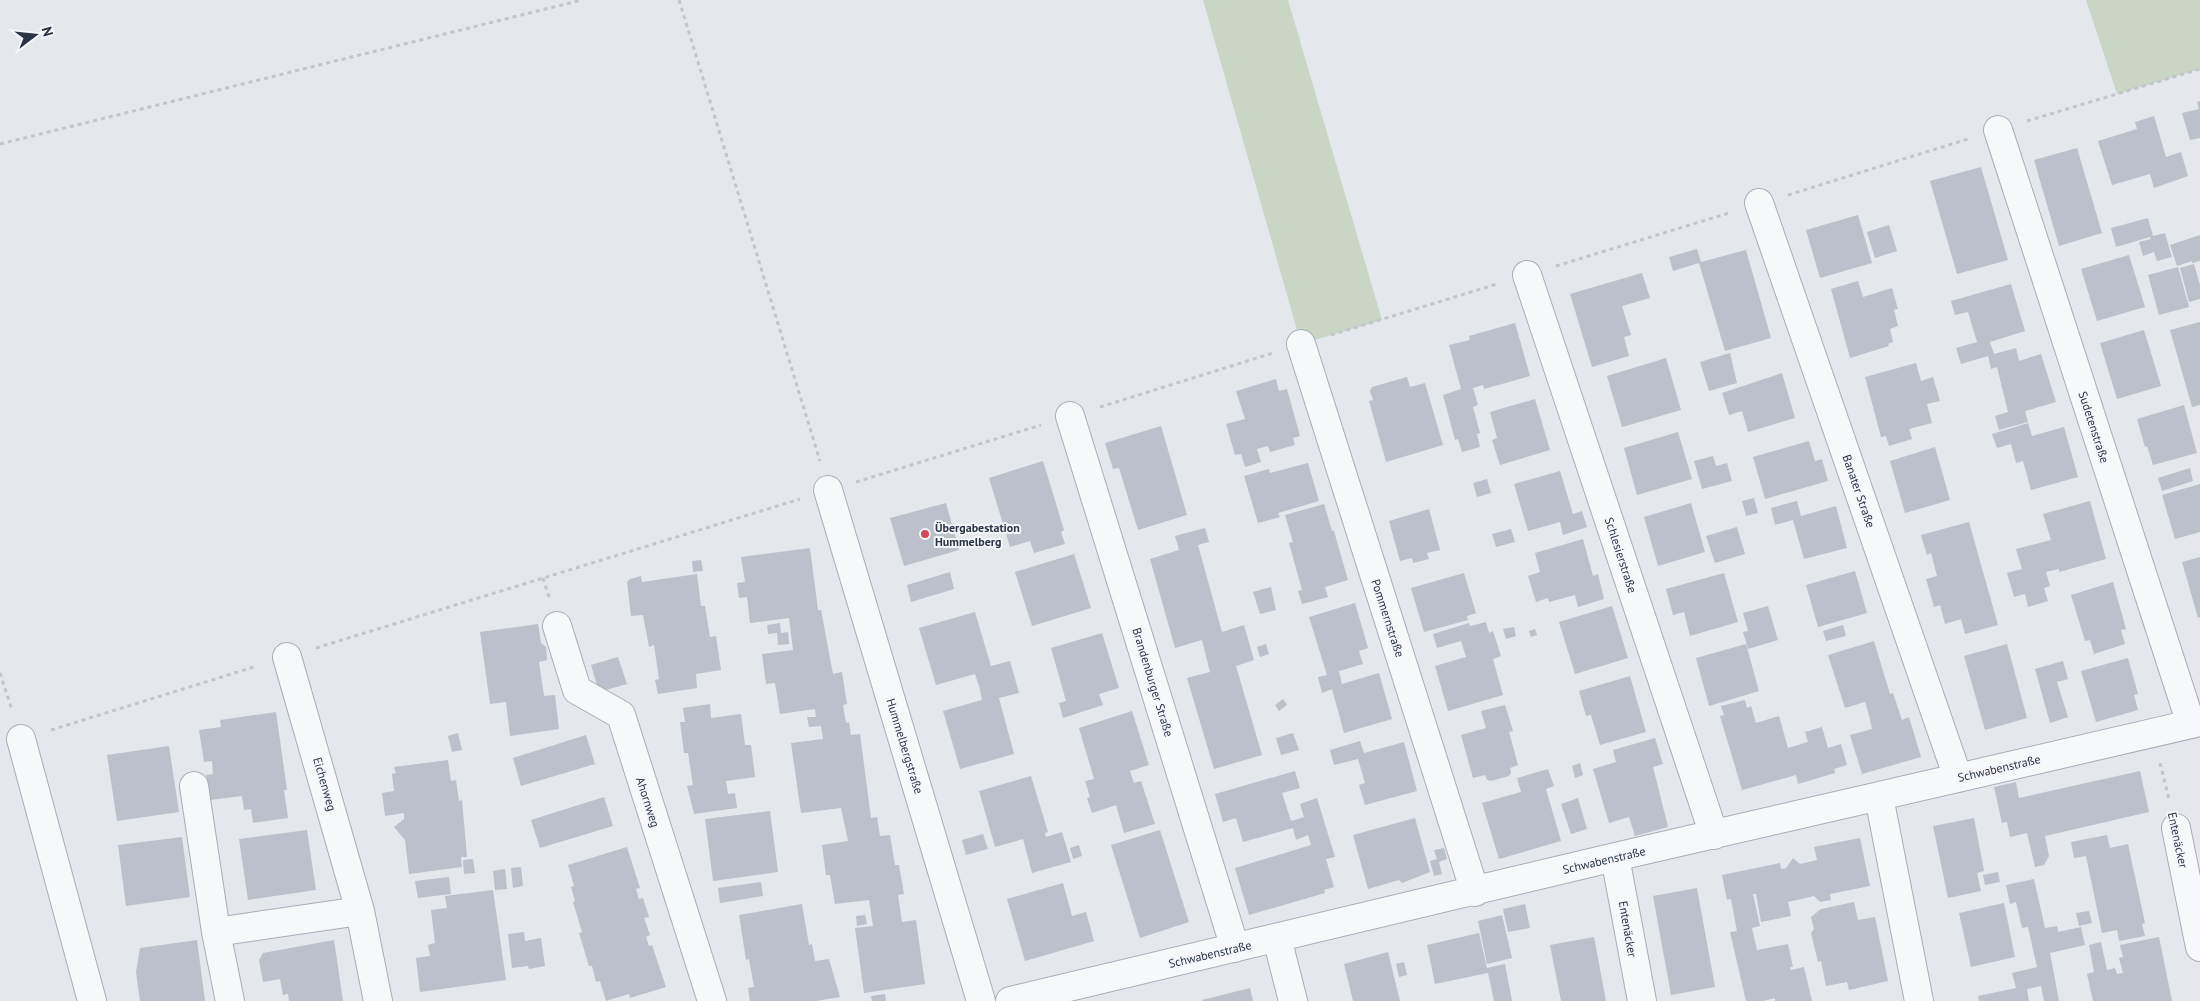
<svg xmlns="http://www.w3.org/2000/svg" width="2200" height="1001" viewBox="0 0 2200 1001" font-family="'PT Sans',sans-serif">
<rect width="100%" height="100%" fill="#e4e7ec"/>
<path fill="#c9d6c5" d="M1203 0H1288L1382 320 1301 344Z
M2086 0H2200V69L2117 94Z"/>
<path fill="#bbc0ca" d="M2200 101V138L2190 140 2182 113 2199 109 2197 102Z
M2154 116 2166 157 2181 152 2188 176 2154 188 2150 174 2112 185 2098 141 2137 129 2135 122Z
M2077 148 2102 233 2059 246 2034 160Z
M1981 167 2008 260 1957 274 1930 181Z
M1858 215 1872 263 1820 278 1806 230Z
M2148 218 2153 236 2165 233 2172 257 2157 261 2154 252 2143 256 2139 242 2151 239 2150 237 2116 247 2111 228Z
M1889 225 1897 251 1875 258 1867 232Z
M2200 235V261L2192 263V261L2177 266 2170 245Z
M1697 249 1701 262 1746 250 1771 338 1725 351 1699 263 1673 271 1669 257Z
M2129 255 2145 307 2097 321 2081 269Z
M2194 264 2200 285V299L2189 302 2180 268Z
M2178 267 2189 307 2159 315 2148 275Z
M1642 273 1650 298 1622 306 1631 335 1624 337 1629 356 1592 367 1570 294Z
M1858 281 1863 297 1892 288 1898 309 1894 310 1898 326 1890 329 1893 342 1888 344 1889 346 1850 358 1831 289Z
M2011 284 2025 331 1990 342 1994 354 2016 348 2019 361 2041 354 2056 402 2025 411 2028 422 1999 430 1995 416 2008 412 1997 367 1991 369 1988 356 1961 364 1956 348 1977 342 1968 312 1955 315 1951 301Z
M2200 322V405L2192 407 2170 330Z
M1515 323 1530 376 1484 389 1483 385 1473 388 1478 405 1473 407 1480 433 1477 434 1480 447 1462 452 1458 439 1455 440 1443 395 1461 389 1449 345 1470 340 1469 336Z
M2144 330 2161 386 2117 399 2100 343Z
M1730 353 1737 383 1709 391 1700 362Z
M1666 358 1681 410 1622 427 1607 376Z
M1916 363 1921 381 1933 377 1940 401 1927 404 1932 423 1909 429 1912 439 1889 446 1886 436 1881 437 1865 377Z
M1782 373 1795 418 1748 432 1742 411 1729 415 1722 393Z
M1407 377 1410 387 1425 383 1443 445 1386 462 1369 401 1373 400 1370 391 1372 387Z
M1276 379 1279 391 1287 389 1300 436 1293 438 1295 445 1270 452 1268 446 1257 449 1261 462 1245 467 1241 454 1235 455 1226 424 1245 419 1236 391Z
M1535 399 1550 450 1500 465 1492 440 1497 438 1490 412Z
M2184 405 2197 453 2153 465 2147 446 2145 447 2137 419Z
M2028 423 2032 436 2064 427 2078 477 2031 490 2023 461 2016 463 2011 444 1997 448 1992 434Z
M1161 426 1187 515 1138 530 1119 468 1113 469 1105 443Z
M1678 432 1692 479 1637 495 1624 448Z
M1809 441 1815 461 1822 459 1828 481 1765 499 1753 457Z
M1935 447 1950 500 1905 513 1890 461Z
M1713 456 1716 466 1727 463 1732 481 1702 489 1694 461Z
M1043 461 1064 530 1061 532 1065 544 1034 553 1030 541 1010 547 989 478Z
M1308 463 1319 501 1278 513 1280 517 1258 523 1244 476 1269 469 1270 473Z
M2190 468 2193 481 2162 491 2158 478Z
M1560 471 1573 514 1582 511 1587 527 1563 535 1560 522 1528 531 1514 484Z
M1487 479 1491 493 1477 497 1473 483Z
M2200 484V532L2175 539 2162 495Z
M1754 498 1758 513 1746 516 1742 501Z
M1797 501 1801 516 1836 506 1847 548 1804 559 1793 520 1775 525 1771 508Z
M2090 501 2106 559 2059 572V569L2046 572 2050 586 2044 588 2048 601 2028 607 2025 594 2014 597 2007 573 2022 569 2016 549 2051 540 2043 514Z
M946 503 959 550 904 566 890 518Z
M1691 503 1705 552 1658 566 1644 517Z
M1324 504 1332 531H1334L1348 580 1325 587 1328 597 1302 604 1298 591 1302 590 1289 543 1293 542 1285 515Z
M1429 509 1440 550 1427 553 1429 559 1413 563 1412 558 1400 561 1389 521Z
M1969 522 1998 625 1965 634 1961 619 1945 624 1940 605 1934 607 1926 579 1937 576 1931 553 1927 555 1921 535Z
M1737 527 1745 554 1715 563 1706 536Z
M1205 528 1209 542 1198 545 1222 632 1244 625 1254 660 1236 666 1262 755 1214 769 1187 678 1210 672 1202 640 1175 648 1150 559 1179 550 1175 536Z
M1511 529 1515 542 1496 547 1492 534Z
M1583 539 1593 576 1598 574 1604 599 1578 607 1575 595 1549 602 1548 598 1536 602 1528 576 1540 572 1535 553Z
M810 548 818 610H821L833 674 842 672 847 704 843 705 846 723 849 722 851 735 860 734 871 818 877 817 880 836 890 835 895 865H899L904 894 898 895 902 922 916 920 925 984 864 993 855 928 873 926 869 900 835 904 830 875H826L822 845 848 841 841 808 801 813 791 743 823 739 821 726 809 727 807 717H816L815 709 780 714 775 683 766 684 762 654 793 650 789 618 750 623 747 597 739 598 737 583 745 582 741 557Z
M1074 554 1091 608 1032 626 1015 572Z
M2200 557V617L2198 618 2182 562Z
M701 560 703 571 693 572 692 561Z
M1855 571 1867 613 1818 627 1806 585Z
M950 572 954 589 911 602 907 585Z
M1464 573 1476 613 1467 616 1468 620 1424 632 1411 588Z
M1724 573 1738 622 1690 636 1684 612 1673 615 1666 589Z
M697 574 701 606H705L710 637 716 636 721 670 696 674 697 688 658 694 655 680 659 679 654 645 649 647 643 615 631 616 627 582 630 579 641 576 642 582Z
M2113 582 2126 629 2121 630 2125 644 2094 654 2090 640 2085 641 2071 595Z
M1271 587 1276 610 1260 614 1253 592Z
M1355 603 1368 648 1359 651 1363 664 1339 671 1342 684 1379 673 1392 719 1344 733 1332 689 1322 693 1318 677 1327 675 1309 617Z
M1612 606 1628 658 1575 674 1559 622Z
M1768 606 1778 640 1748 649 1743 632 1748 631 1743 613Z
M975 612 991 666 1010 661 1019 693 999 698 1014 754 960 769 943 711 982 700 979 686 975 674 936 685 919 628Z
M1486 622 1489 633 1493 631 1501 656 1493 659 1503 695 1448 711 1435 666 1466 657 1461 641 1437 648 1433 634 1469 623 1470 626Z
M780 623 781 633 788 632 789 644 778 645 777 633 768 634 767 625Z
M538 624 541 643 546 647 547 660 539 662 544 696 555 695 559 729 510 736 506 702 490 704 480 632Z
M1843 625 1846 636 1826 641 1823 631Z
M1514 627 1516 636 1506 639 1503 629Z
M1535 629 1537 635 1531 637 1529 631Z
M1102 633 1119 688 1099 694 1103 705 1063 718 1059 703 1066 701 1051 648Z
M1874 641 1890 694 1893 693 1902 720 1909 717 1921 757 1862 774 1850 735 1872 729 1869 715 1865 702 1845 708 1828 655Z
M1266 644 1269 654 1260 657 1257 647Z
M1746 644 1759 691 1709 706 1696 658Z
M2007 644 2027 718 1985 730 1964 656Z
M618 657 627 684 599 692 591 665Z
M2128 658 2138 694 2134 695 2138 710 2096 722 2081 671Z
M2063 661 2068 679 2057 682 2068 717 2050 723 2035 669Z
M1630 676 1646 732 1600 745 1591 715 1586 716 1579 691Z
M1283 699 1287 705 1279 711 1275 705Z
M1745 700 1747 708 1751 706 1756 723 1779 716 1788 748 1808 742 1805 732 1822 727 1828 748 1841 744 1847 765 1834 769 1835 773 1798 784 1796 775 1742 790 1720 716 1724 715 1721 706Z
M710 704 711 718 741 714 745 745H751L755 777 726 781 728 794 735 793 737 808 694 814 687 786 693 785 688 753H684L680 722H685L683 708Z
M1505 705 1513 731 1509 732 1518 765 1510 768 1511 773 1509 776 1491 781 1487 780 1485 775 1473 778 1461 735 1486 728 1481 711Z
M1132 711 1149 765 1130 771 1134 783 1141 781 1155 824 1124 833 1116 805 1092 813 1087 798 1090 797 1085 781 1094 779 1079 728Z
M276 712 287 790H284L288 818 253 823 251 809 244 810 242 796 210 800 206 775 213 774 212 761 204 762 199 730 221 727 220 720Z
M458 733 462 750 452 752 448 736Z
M1293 733 1299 750 1281 755 1276 738Z
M586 735 595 764 521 786 513 758Z
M1655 738 1663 764 1653 767 1668 827 1635 836 1629 817 1609 823 1593 769 1616 762 1613 750Z
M1360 741 1364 753 1404 742 1417 791 1365 805 1359 785 1365 783 1358 759 1334 765 1330 750Z
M169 746 179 812 117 821 107 755Z
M448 760 451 781 456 780 459 801 462 800 467 857H461L462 867 409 874 405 840 394 827 404 819V813L385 816 382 793 394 791 392 774 396 773 394 767Z
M1580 763 1583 775 1575 778 1572 766Z
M1548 769 1554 786 1546 789 1561 841 1499 859 1482 803 1521 792 1517 778Z
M1295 771 1300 788 1282 793 1291 821 1304 817 1300 804 1317 798 1335 857 1326 859 1334 887 1324 890 1325 893 1249 915 1235 868 1311 845 1308 835 1296 840 1293 828 1243 842 1236 818 1223 822 1215 794Z
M2140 771 2149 812 2045 836 2049 856 2044 865 2035 867 2027 833 2010 837 2007 822 2002 823 1994 787 2016 782 2019 798Z
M1031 776 1048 832 1045 833 1046 837 1062 832 1071 862 1032 873 1023 839 995 847 979 791Z
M604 797 613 826 540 848 531 820Z
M1578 798 1587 829 1571 834 1561 804Z
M770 811 778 872 713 881 705 819Z
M1415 818 1430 872 1402 883 1399 880 1368 889 1353 835Z
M1974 818 1984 871 1977 873 1981 891 1948 898 1933 826Z
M307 830 316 890 248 900 239 839Z
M1160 830 1189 922 1140 938 1111 845Z
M983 834 988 849 966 855 962 840Z
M2107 835 2110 848 2128 844 2145 923 2142 924 2145 936 2119 941 2117 930 2102 933 2086 856 2074 858 2071 842Z
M182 837 190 897 126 906 118 845Z
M1860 838 1870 886 1830 894 1831 900 1820 902 1814 896 1788 902 1791 916 1761 922 1756 894H1753L1760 926 1752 928 1757 950 1788 944 1793 967H1790L1791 970 1804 967 1812 1001H1775V998L1763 1001H1746L1730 932 1737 931 1731 899 1727 900 1722 875 1780 863 1781 869 1786 868 1793 858 1800 864 1817 860 1814 847Z
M1079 845 1082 856 1073 859 1070 848Z
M627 847 640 888 636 889 639 899 643 898 649 917 644 918 650 935 646 937 649 946 652 945 666 987 630 998 629 994 606 1001 600 981 596 982 592 966H589L579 933 582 932 573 902 575 901 571 887 574 886 568 865Z
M1444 848 1447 859 1439 862 1442 874 1434 876 1430 861 1437 859 1434 850Z
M473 859 475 873 464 874 463 860Z
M521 867 523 886 513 888 511 868Z
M505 869 507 889 495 890 493 871Z
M1998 872 2000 882 1985 885 1983 875Z
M449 877 451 894 418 898 415 881Z
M2034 879 2045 928 2057 926 2058 932 2081 927 2085 945 2050 953 2059 1001H2044L2041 986 2027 989 2029 1001H1979L1978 996 2016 988 2012 973 2037 967 2028 927 2022 928 2016 902 2010 904 2006 885Z
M761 882 763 896 720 903 718 888Z
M1063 883 1072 916 1086 912 1094 941 1025 961 1007 899Z
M1697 888 1715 987 1671 995 1653 896Z
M493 890 506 980 420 992 416 958 430 956 428 945 435 943 431 910 447 908 445 896Z
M1854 902 1858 920 1875 917 1888 981 1849 990 1847 982 1826 986 1821 961 1818 962 1811 933 1814 929 1811 917 1821 909Z
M2004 903 2015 957 1971 967 1959 913Z
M802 904 809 945 812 944 815 961 829 959 840 997 816 1001H750L748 988 754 987 749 959 746 960 739 915Z
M1525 904 1530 928 1508 932 1503 909Z
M2089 911 2092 923 2079 926 2076 913Z
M865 915 867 924 857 926 856 916Z
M1502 915 1512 958 1487 964 1478 921Z
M524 932 525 941 541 938 545 966 529 969 528 966 512 968 508 934Z
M1479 933 1487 968 1505 964 1512 1001H1494L1488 973 1435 984 1427 945Z
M1594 937 1606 1001H1561L1550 945Z
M2159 937 2172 1001H2093L2087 974 2094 972 2089 945 2101 942 2107 970 2115 968 2117 974 2123 973 2119 958 2123 957 2120 945Z
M197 940 205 1001H140L136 972 140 948Z
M334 940 343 1001H289L288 994 283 995 280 979 263 982 259 960 263 953Z
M1388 952 1400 1001H1353L1344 964Z
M1404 962 1407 975 1399 977 1396 964Z
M1250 988 1253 1001H1202V1000Z
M885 994 886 1001H872L871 996Z"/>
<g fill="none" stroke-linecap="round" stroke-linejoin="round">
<defs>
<path id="minor" d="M1998 130 2191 724
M1759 203 1958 778
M1527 275 1714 835
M1301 344 1475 892
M1070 416 1235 948
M828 490 981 1001
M557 626 577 690 621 715 712 1001
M287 657 360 911 378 1001
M21 739 92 1001
M194 786 216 932 360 911
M1879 797 1919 1001
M2176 828 2200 947
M1615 857 1642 1001
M216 932 230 1001
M1277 938 1293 1001
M1010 1001 1615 857 2200 722"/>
</defs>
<use href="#minor" stroke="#a9aeb7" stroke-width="30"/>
<path stroke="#c2c5cb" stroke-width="3" stroke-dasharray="4 4" stroke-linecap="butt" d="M679 0 820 461
M2027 121 2200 69
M0 144 582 0
M1788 195 1968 139
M1556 266 1729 213
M1331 335 1497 284
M1100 407 1273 353
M856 482 1041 425
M543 578 549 597
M316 648 800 499
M0 673 12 710
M51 730 257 666
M2160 763 2169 799"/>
<use href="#minor" stroke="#f7f8fa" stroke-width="28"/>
</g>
<circle fill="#d1495b" stroke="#f4f6f9" stroke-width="2" cx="925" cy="534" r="5"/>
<g text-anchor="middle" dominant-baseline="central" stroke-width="4" stroke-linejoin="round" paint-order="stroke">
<g font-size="12" fill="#2b3445" stroke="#f4f6f9">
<text transform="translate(2094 427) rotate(72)">Sudetenstraße</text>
<text transform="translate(1859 491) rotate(71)">Banater Straße</text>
<text transform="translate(1621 555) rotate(72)">Schlesierstraße</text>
<text transform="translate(1388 618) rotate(72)">Pommernstraße</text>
<text transform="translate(1153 682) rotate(73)">Brandenburger Straße</text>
<text transform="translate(905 746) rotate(73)">Hummelbergstraße</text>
<text transform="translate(1999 768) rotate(-13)">Schwabenstraße</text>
<text transform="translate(325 784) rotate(74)">Eichenweg</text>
<text transform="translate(648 802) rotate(72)">Ahornweg</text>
<text transform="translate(2178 840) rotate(78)">Entenäcker</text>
<text transform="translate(1604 860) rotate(-13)">Schwabenstraße</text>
<text transform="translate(1628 929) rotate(80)">Entenäcker</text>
<text transform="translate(1210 954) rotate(-13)">Schwabenstraße</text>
</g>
<g font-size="12" font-weight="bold" fill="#2b3445" stroke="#f4f6f9" text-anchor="start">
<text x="935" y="527">Übergabestation<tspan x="935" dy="14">Hummelberg</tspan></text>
</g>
</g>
<g transform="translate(35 35) rotate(74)" stroke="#f4f6f9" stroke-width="4" paint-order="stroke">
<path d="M0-4L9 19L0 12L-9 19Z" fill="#2b3445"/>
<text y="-8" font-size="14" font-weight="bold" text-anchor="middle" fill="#2b3445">N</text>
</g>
</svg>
